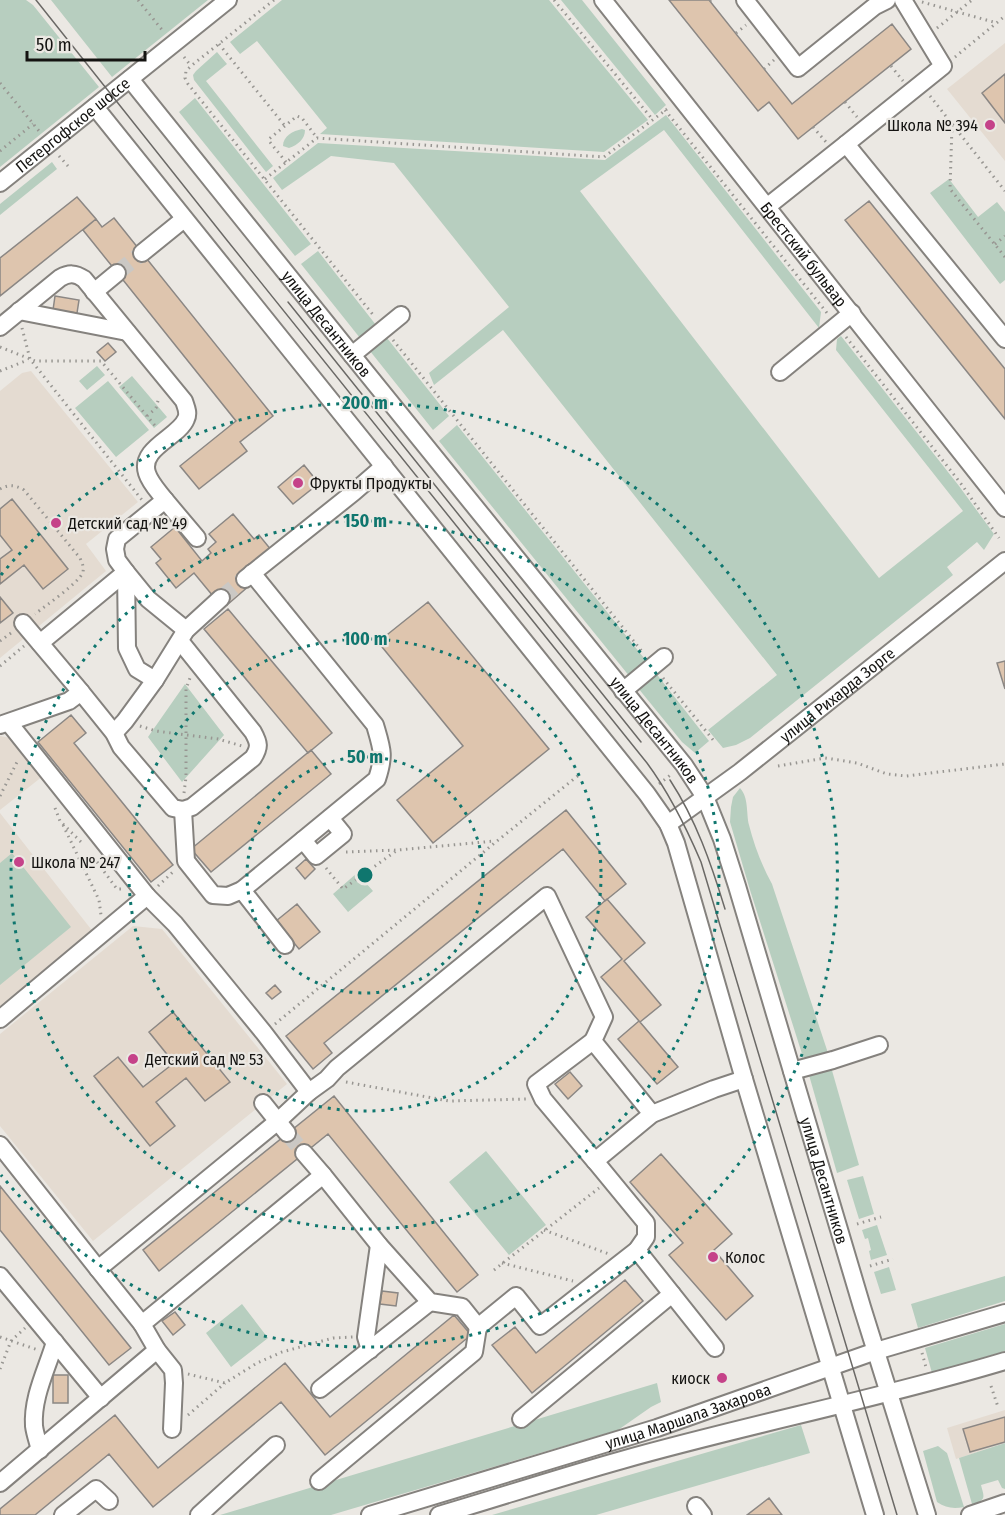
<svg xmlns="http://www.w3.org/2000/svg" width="1005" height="1515" viewBox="0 0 1005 1515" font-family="'Fira Sans Condensed',sans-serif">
<rect width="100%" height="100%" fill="#ebe8e3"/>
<path fill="#e4dbd1" d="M1005 43V161L947 89Z
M31 371 138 502 86 544 106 571 0 658V391L22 373Z
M0 736 15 739 43 776 0 810Z
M0 813 94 933 0 1009Z
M133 926 162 929 287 1084 93 1241 0 1126V1034Z
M1005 1410V1443L956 1459 947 1428Z"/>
<path fill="#b7cebf" d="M0 0H26L33 5 99 87 0 167Z
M51 0H208L112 77Z
M282 0H549L648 120 604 152 320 134 327 128 257 41 240 54 230 42Z
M561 0H582L666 105 655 115Z
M217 52 227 64 206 81 273 166 266 172 194 80 193 75 196 71Z
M195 98 311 244 295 256 179 112Z
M666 115 821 312 819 328 664 130 580 191 879 578 963 511 836 350 837 339 841 336 959 486 994 534 984 550 977 542 947 567 953 575 750 738 736 745 723 748 708 730 777 675 503 330 434 385 429 373 509 307 394 163 331 156 282 190 273 178 318 143 605 160Z
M302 129 305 130C305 139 298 145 289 148L283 146C283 136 293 131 302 129Z
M52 162 57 169 0 215V204Z
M949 179 978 217 997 202 1005 212V280L1000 284 930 193Z
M318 251 376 325 360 338 301 264Z
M387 338 449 416 433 430 370 351Z
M97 366 105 375 87 390 79 381Z
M132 376 167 417 154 428 119 387Z
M108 381 149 430 116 457 75 408Z
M457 425 648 663 630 677 439 441Z
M655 672 709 741 695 753 682 742 638 688Z
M185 684 224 735 182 782 148 737Z
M740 788C749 798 746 813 749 825 754 845 762 866 772 884L828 1053 812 1058 803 1057 750 890 730 822 731 807 733 797Z
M12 853 71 927 0 985V863Z
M357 873 373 891 348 912 333 894Z
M831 1067 859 1165 837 1173 809 1075Z
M486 1151 546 1225 509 1255 449 1182Z
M863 1176 874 1214 859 1219 847 1180Z
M877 1225 887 1255 871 1260 869 1251 871 1250 868 1238 865 1239 862 1230Z
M889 1267 896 1290 881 1294 874 1272Z
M1005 1276V1301L918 1328 911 1304Z
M242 1304 268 1338 231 1367 206 1333Z
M1005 1324V1351L932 1373 925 1348Z
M657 1383 661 1402 651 1407 618 1430 331 1515H220Z
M801 1425 810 1453 596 1515H492Z
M1005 1443V1489L1002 1488 998 1480 981 1485C984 1497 987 1500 972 1504L959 1458Z
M938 1446 947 1453 964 1507C953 1509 946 1508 937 1502L923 1451Z"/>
<path fill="#dec5ae" stroke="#8b8784" stroke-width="1.5" d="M669 0H709L792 104 892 24 911 49 798 139 769 102 758 111Z
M1005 74V123L982 93Z
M77 197 96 219 0 296V258Z
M869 201 1005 369V419L845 220Z
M114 218 273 416 240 442 247 451 199 489 180 466 236 421 83 230 96 219 102 227Z
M55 296 79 300 77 313 53 310Z
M108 343 116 352 105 361 97 352Z
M304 465 316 480 313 488 293 504 278 487Z
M12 499 68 569 43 589 24 565 0 584V559L12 550 0 535V509Z
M233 514 254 539 259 535 272 551 250 585 227 605 217 594 213 596 194 573 176 588 156 563 161 559 151 547 175 527 202 561 211 553 208 549 216 542 209 534Z
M0 597 13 613 0 623Z
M428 602 549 749 433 843 397 800 463 746 378 642Z
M228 609 332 733 308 753 204 629Z
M1005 661V689L997 663Z
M71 715 86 733 74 743 173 865 151 882 38 742Z
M311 750 331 774 211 872 191 849Z
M566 810 626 884 605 901 563 849 324 1043 332 1053 313 1069 286 1036Z
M306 859 315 869 305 879 296 868Z
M607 899 645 943 624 961 661 1005 640 1022 678 1067 657 1084 618 1039 639 1021 601 977 622 959 586 917Z
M297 904 320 932 299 949 276 921Z
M275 985 281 992 272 999 266 993Z
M173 1012 230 1082 205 1101 186 1078 156 1102 175 1126 150 1146 94 1076 118 1057 143 1087 174 1063 149 1032Z
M570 1072 582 1086 568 1099 555 1084Z
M334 1096 478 1275 457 1292 328 1134 159 1271 143 1250Z
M661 1154 732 1234 714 1250 753 1296 726 1320 669 1255 683 1243 630 1182Z
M0 1186 131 1348 109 1365 0 1230Z
M625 1280 643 1301 532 1393 492 1345 515 1327 536 1353Z
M382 1291 398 1293 396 1306 380 1304Z
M175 1312 185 1325 173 1335 162 1321Z
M454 1315 471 1335 325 1455 281 1402 153 1507 109 1454 35 1515H0V1509L115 1415 158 1468 285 1363 330 1417Z
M53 1375H68V1403H53Z
M1005 1417V1442L970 1452 963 1429Z
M769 1498 782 1515H747Z"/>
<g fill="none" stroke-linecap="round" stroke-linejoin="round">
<path stroke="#cbc8c4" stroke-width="16" stroke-dasharray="16 8" stroke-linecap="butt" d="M117 273 142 253
M221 598 244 579
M287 1133 304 1153"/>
<defs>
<g id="minor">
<path id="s1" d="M603 0 1005 508"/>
<path d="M745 0 798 68 875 6 887 0"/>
<path id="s2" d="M130 79 352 355 684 765 705 797 722 839 737 886 862 1307 927 1515"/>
<path d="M95 107 647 794 668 824 676 843 744 1079 875 1515"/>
<path d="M846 144 943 66 903 0"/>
<path id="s3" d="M0 183 228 0"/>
<path d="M768 206 846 144 1005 339"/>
<path d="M142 253 184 219"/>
<path d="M94 292 117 273"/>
<path d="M19 311 127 332"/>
<path d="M0 327 60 278C69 273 75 273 84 279L184 401C186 407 189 413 186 419 179 437 139 448 147 473 150 483 159 492 165 500L117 539 115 549 117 560 126 572 127 648 137 669 155 680"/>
<path d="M352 355 401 315"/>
<path d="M780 372 852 313"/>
<path d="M165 500 197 538"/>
<path d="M245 579 354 492 384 466"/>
<path d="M23 623 81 692"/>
<path d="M40 643 126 572 148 599 186 630"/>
<path d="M623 691 664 657"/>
<path d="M9 723 147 896 175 924 264 1033 309 1092"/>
<path d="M0 725 69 701 81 692 114 733 121 747 173 808 183 810 192 807 253 758C260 747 259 743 253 732L180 641"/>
<path d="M114 733 125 721 155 680 186 630 221 598"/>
<path d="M183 810 186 861 213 895 228 896 242 890 377 779C385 755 382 749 375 725L252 573"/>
<path id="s4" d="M668 824 740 772 1005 561"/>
<path d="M303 840 316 856 343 834 330 818"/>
<path d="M242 890 285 945"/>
<path d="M0 1019 147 896"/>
<path d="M593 1041 536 1084 543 1099 595 1161"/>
<path d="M792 1071 833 1060 879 1045"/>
<path d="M263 1103 287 1133"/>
<path d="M0 1145 98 1269"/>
<path d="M304 1153 323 1175"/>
<path d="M637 1250 715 1348"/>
<path d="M0 1276 101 1398"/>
<path d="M142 1324 98 1269 278 1121 309 1092 327 1079 337 1068 547 896 604 1017 593 1041 652 1114"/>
<path d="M370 1350 366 1337 379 1245"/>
<path d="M320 1389 430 1302"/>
<path d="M521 1419 672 1294"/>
<path d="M172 1429 174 1383 173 1370 157 1350 142 1324 323 1175 379 1245 430 1302 462 1307 478 1327 516 1296 540 1326 637 1250 646 1237V1223L595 1161 652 1114 714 1089 744 1079"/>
<path d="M40 1450C38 1442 35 1434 34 1426 32 1397 47 1369 55 1342"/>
<path d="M319 1481 474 1352 478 1327"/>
<path d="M0 1483 157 1350"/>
<path d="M696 1506 703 1515"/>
<path d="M63 1515 96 1489 109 1501"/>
<path d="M199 1515 276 1445"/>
<path id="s5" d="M370 1515 657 1428 876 1351 1005 1313"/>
<path d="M439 1515C500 1497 561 1477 622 1460 749 1424 879 1399 1005 1361"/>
<path d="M970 1515 1005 1503"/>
</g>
</defs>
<use href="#minor" stroke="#85827e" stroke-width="20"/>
<path stroke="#989692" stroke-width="3" stroke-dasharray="1.5 4.5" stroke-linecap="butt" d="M138 0 163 31
M274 0 191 66 186 71 185 78 188 84 374 316
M554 0 653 120
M710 1 711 0
M922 2 997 23
M937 28 972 0
M736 33 746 25
M219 44 285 126
M184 57 191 66
M955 57 1005 16
M891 66 903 81
M764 69 774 60
M0 83 39 131
M930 96 1005 191
M845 102 857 117
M665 110 827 313
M952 125 950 189 1005 257
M813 127 826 142
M0 151 33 124
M59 156 68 166
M286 162 269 141V139L297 116 302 118 317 138
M265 179 317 138 604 157 667 109
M995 244 1005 236
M22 328 30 359 142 500
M846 337 962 485 999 538
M393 340 644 654
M0 347 35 361H101L157 428
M0 371 28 360
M147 416 156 408 159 397
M0 489C9 484 15 485 24 490L80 558C82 563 84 566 83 572 79 583 45 606 35 614
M0 641 11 633
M0 666 24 646
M663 678 714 741
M140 726 156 731 218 739 242 746
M778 766 825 758 839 760 857 763 887 774 906 776 1005 764
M659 784 673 773
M184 793 186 777V689L190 678
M0 796 18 760
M55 808 60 821 84 845
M63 825 99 900 101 915
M346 852 398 850 495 841
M97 862 117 889H122
M326 868 343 889 396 851
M158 886 175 870
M275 1024 497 841 580 774
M346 1082 449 1101 526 1099
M857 1224 881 1217
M544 1230 609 1254
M502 1263 573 1281
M870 1266 893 1259
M494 1270 599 1188
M0 1337 38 1350
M922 1353 926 1367
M0 1369 11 1341 25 1328
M188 1374 225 1383 257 1363 282 1352 333 1338 353 1337
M991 1386 998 1407
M188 1415 225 1383"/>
<use href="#minor" stroke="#fff" stroke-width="16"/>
<path stroke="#6b6966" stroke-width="1.5" d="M36 0 226 239 647 763C670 794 686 827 701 862L897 1515
M288 302 641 742
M670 780C696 820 711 863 725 909"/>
</g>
<g fill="none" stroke="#0f766e" stroke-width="3" stroke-dasharray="3 6">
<circle cx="365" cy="875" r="118"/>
<circle cx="365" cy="875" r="236"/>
<circle cx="365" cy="875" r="354"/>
<path d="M1 575A472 472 0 1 1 1 1175"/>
</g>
<g fill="#c54289" stroke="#ebe8e3" stroke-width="2">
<circle cx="990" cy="125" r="6"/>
<circle cx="298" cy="483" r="6"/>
<circle cx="56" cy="523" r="6"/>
<circle cx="19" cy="862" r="6"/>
<circle cx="133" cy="1059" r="6"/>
<circle cx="713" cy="1257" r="6"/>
<circle cx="722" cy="1378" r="6"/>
</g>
<g text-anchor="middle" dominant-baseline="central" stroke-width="4.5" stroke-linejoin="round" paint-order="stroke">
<g font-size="16" fill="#141311" stroke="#ebe8e3">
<text stroke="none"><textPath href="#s3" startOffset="93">Петергофское шоссе</textPath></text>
<text stroke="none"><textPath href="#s1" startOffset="324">Брестский бульвар</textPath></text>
<text stroke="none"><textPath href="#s2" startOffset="314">улица Десантников</textPath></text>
<text stroke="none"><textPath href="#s4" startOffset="213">улица Рихарда Зорге</textPath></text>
<text stroke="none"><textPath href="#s2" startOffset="836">улица Десантников</textPath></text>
<text stroke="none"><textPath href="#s2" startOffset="1322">улица Десантников</textPath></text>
<text stroke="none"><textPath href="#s5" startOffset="333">улица Маршала Захарова</textPath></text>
</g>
<g font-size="16" fill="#141311" stroke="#ebe8e3" text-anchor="start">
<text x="978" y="125" text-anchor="end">Школа № 394</text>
<text x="310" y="483">Фрукты Продукты</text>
<text x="68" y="523">Детский сад № 49</text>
<text x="31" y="862">Школа № 247</text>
<text x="145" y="1059">Детский сад № 53</text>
<text x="725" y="1257">Колос</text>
<text x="710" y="1378" text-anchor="end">киоск</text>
</g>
</g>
<circle cx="365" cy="875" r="9" fill="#0f766e" stroke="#ebe8e3" stroke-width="3"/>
<g font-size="18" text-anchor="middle" font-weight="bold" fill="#0f766e" stroke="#ebe8e3" stroke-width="4.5" stroke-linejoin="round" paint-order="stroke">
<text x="365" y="409">200 m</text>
<text x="365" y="527">150 m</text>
<text x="365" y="645">100 m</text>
<text x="365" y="763">50 m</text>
</g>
<path d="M27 51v9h118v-9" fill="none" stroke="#141311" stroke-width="3"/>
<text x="36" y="51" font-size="18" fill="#141311" stroke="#ebe8e3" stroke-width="4.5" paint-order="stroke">50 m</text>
</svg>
